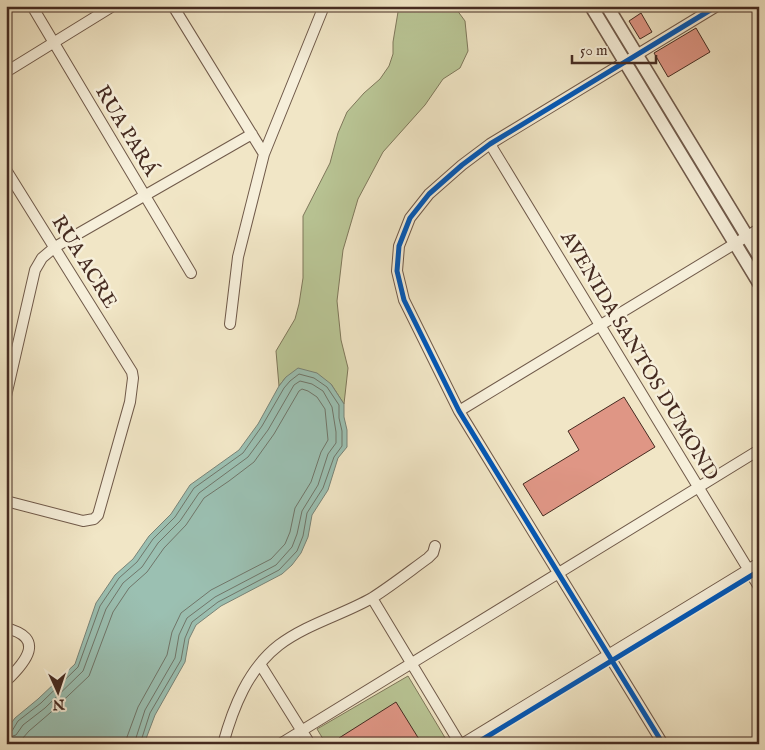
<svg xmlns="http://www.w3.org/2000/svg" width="765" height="750" viewBox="0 0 765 750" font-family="'IM FELL English',serif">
<rect width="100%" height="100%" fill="#f1e6c6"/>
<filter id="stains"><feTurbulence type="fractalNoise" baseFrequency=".004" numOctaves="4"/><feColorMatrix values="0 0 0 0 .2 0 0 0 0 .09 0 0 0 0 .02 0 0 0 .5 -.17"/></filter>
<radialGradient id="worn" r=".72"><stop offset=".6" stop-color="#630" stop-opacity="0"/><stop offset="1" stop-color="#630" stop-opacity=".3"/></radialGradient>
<path fill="#b9c595" stroke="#7f785b" d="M399 6H454L465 21 468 51 460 68 443 79 425 105 383 152 358 199 343 250 337 301 341 340 348 368 344 404 331 384 286 377 279 386 276 351 295 319 299 304 303 278V216L330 163 338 133 347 112 364 93 380 79 389 66 393 54V42Z
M408 676 447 741 443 744H326L317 729Z"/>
<path fill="#9bc0b2" stroke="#798478" d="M298 368 317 373 331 384 344 404V417L347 430V447L338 458 328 490 312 515 308 537 301 553 292 565 282 574 221 606 196 625 189 639 185 662 155 715 144 744H6V730L15 718 38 699 75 664 96 603 115 575 133 559 149 536 171 514 190 485 239 450 258 424 279 386 286 377Z"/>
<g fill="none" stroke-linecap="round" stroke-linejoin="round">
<path stroke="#70766a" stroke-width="1" d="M6 732 12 731 18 721 41 703 78 667 100 606 119 578 137 562 153 539 175 517 194 488 243 453 262 426 284 388 290 381 299 374 314 378 327 387 339 405V418L342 431V446L334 457 323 488 307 513 303 536 297 551 279 570 218 602 192 622 185 638 181 660 150 713 140 744
M6 738 16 735 23 725 45 708 83 671 106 609 123 583 142 567 158 543 180 521 199 493 248 457 268 430 294 385 300 381 312 384 323 391 332 407 336 432V443L328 454 318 485 302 511 297 534 292 547 276 565 215 597 187 618 179 635 175 658 145 710 134 744
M16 744 22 739 29 731 50 713 89 676 113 612 129 588 147 572 164 548 186 525 204 498 229 481 254 462 274 434 299 391 302 389 308 391 317 397 325 409 328 440 321 452 311 482 295 508 290 532 285 544 271 559 211 590 181 613 172 632 167 655 138 707 127 737 126 744"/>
</g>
<path fill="#df9685" stroke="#452b21" d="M641 13 652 32 640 39 629 21Z
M696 28 710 52 668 77 654 53Z
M624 397 655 447 543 516 523 484 579 450 568 431Z
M396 702 422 744H342L339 738Z"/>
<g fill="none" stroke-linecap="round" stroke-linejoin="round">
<defs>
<path id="minor" d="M32 6 191 273
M173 6 264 154
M6 72 113 6
M490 144 759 587
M6 170 132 372 133 378 130 402 98 515 94 519 83 521 6 501
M230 324 238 257 264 154 324 6
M6 396 35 270 42 258 55 247 252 134
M459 411 759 229
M372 598 460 744
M6 628C46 638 26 662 6 681
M260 664 310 744
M223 744C233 708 248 669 279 645 307 624 342 615 372 598 391 586 410 571 428 558L433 553 435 546
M280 744 759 450
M462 744 759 563
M663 744 459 411 404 300 397 271 399 246 410 218 429 194 462 165 490 144 717 6"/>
<path id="tertiary" d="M591 6 759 283
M607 6 759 256"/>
</defs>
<use href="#minor" stroke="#705a4a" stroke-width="12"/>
<use href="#tertiary" stroke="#705a4a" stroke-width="15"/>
<use href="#minor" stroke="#f6efda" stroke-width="10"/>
<use href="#tertiary" stroke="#f6efda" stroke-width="12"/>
<defs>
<path id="cycleway" d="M475 744 759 571
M663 744 459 411 404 300 397 271 399 246 410 218 429 194 462 165 490 144 717 6"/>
</defs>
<use href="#cycleway" stroke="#f6efda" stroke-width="8"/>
<use href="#cycleway" stroke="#0057b8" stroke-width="5"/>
</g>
<g text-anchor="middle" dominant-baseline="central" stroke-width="5" stroke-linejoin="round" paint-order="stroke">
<g font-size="20" fill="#452b21" stroke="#f6efda">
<text transform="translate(126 131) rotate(59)">RUA PARÁ</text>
<text transform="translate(84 262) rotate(58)">RUA ACRE</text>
<text transform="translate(639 356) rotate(59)">AVENIDA SANTOS DUMOND</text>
</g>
</g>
<rect width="765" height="750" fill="none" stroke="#f1e6c6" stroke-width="25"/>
<rect x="8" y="8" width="750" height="735" fill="none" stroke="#452b21" stroke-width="2.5"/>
<rect x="12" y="12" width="740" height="725" fill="none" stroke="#452b21"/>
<g transform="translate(58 692) rotate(177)" stroke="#f6efda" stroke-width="4" paint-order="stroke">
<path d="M0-4L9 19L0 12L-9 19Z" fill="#452b21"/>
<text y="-8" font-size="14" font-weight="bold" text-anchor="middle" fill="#452b21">N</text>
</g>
<path d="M572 55v8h84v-8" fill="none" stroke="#452b21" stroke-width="2.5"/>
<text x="580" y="55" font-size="15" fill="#452b21" stroke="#f6efda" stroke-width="4" paint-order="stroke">50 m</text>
<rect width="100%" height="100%" filter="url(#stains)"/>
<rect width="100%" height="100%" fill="url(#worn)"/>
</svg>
